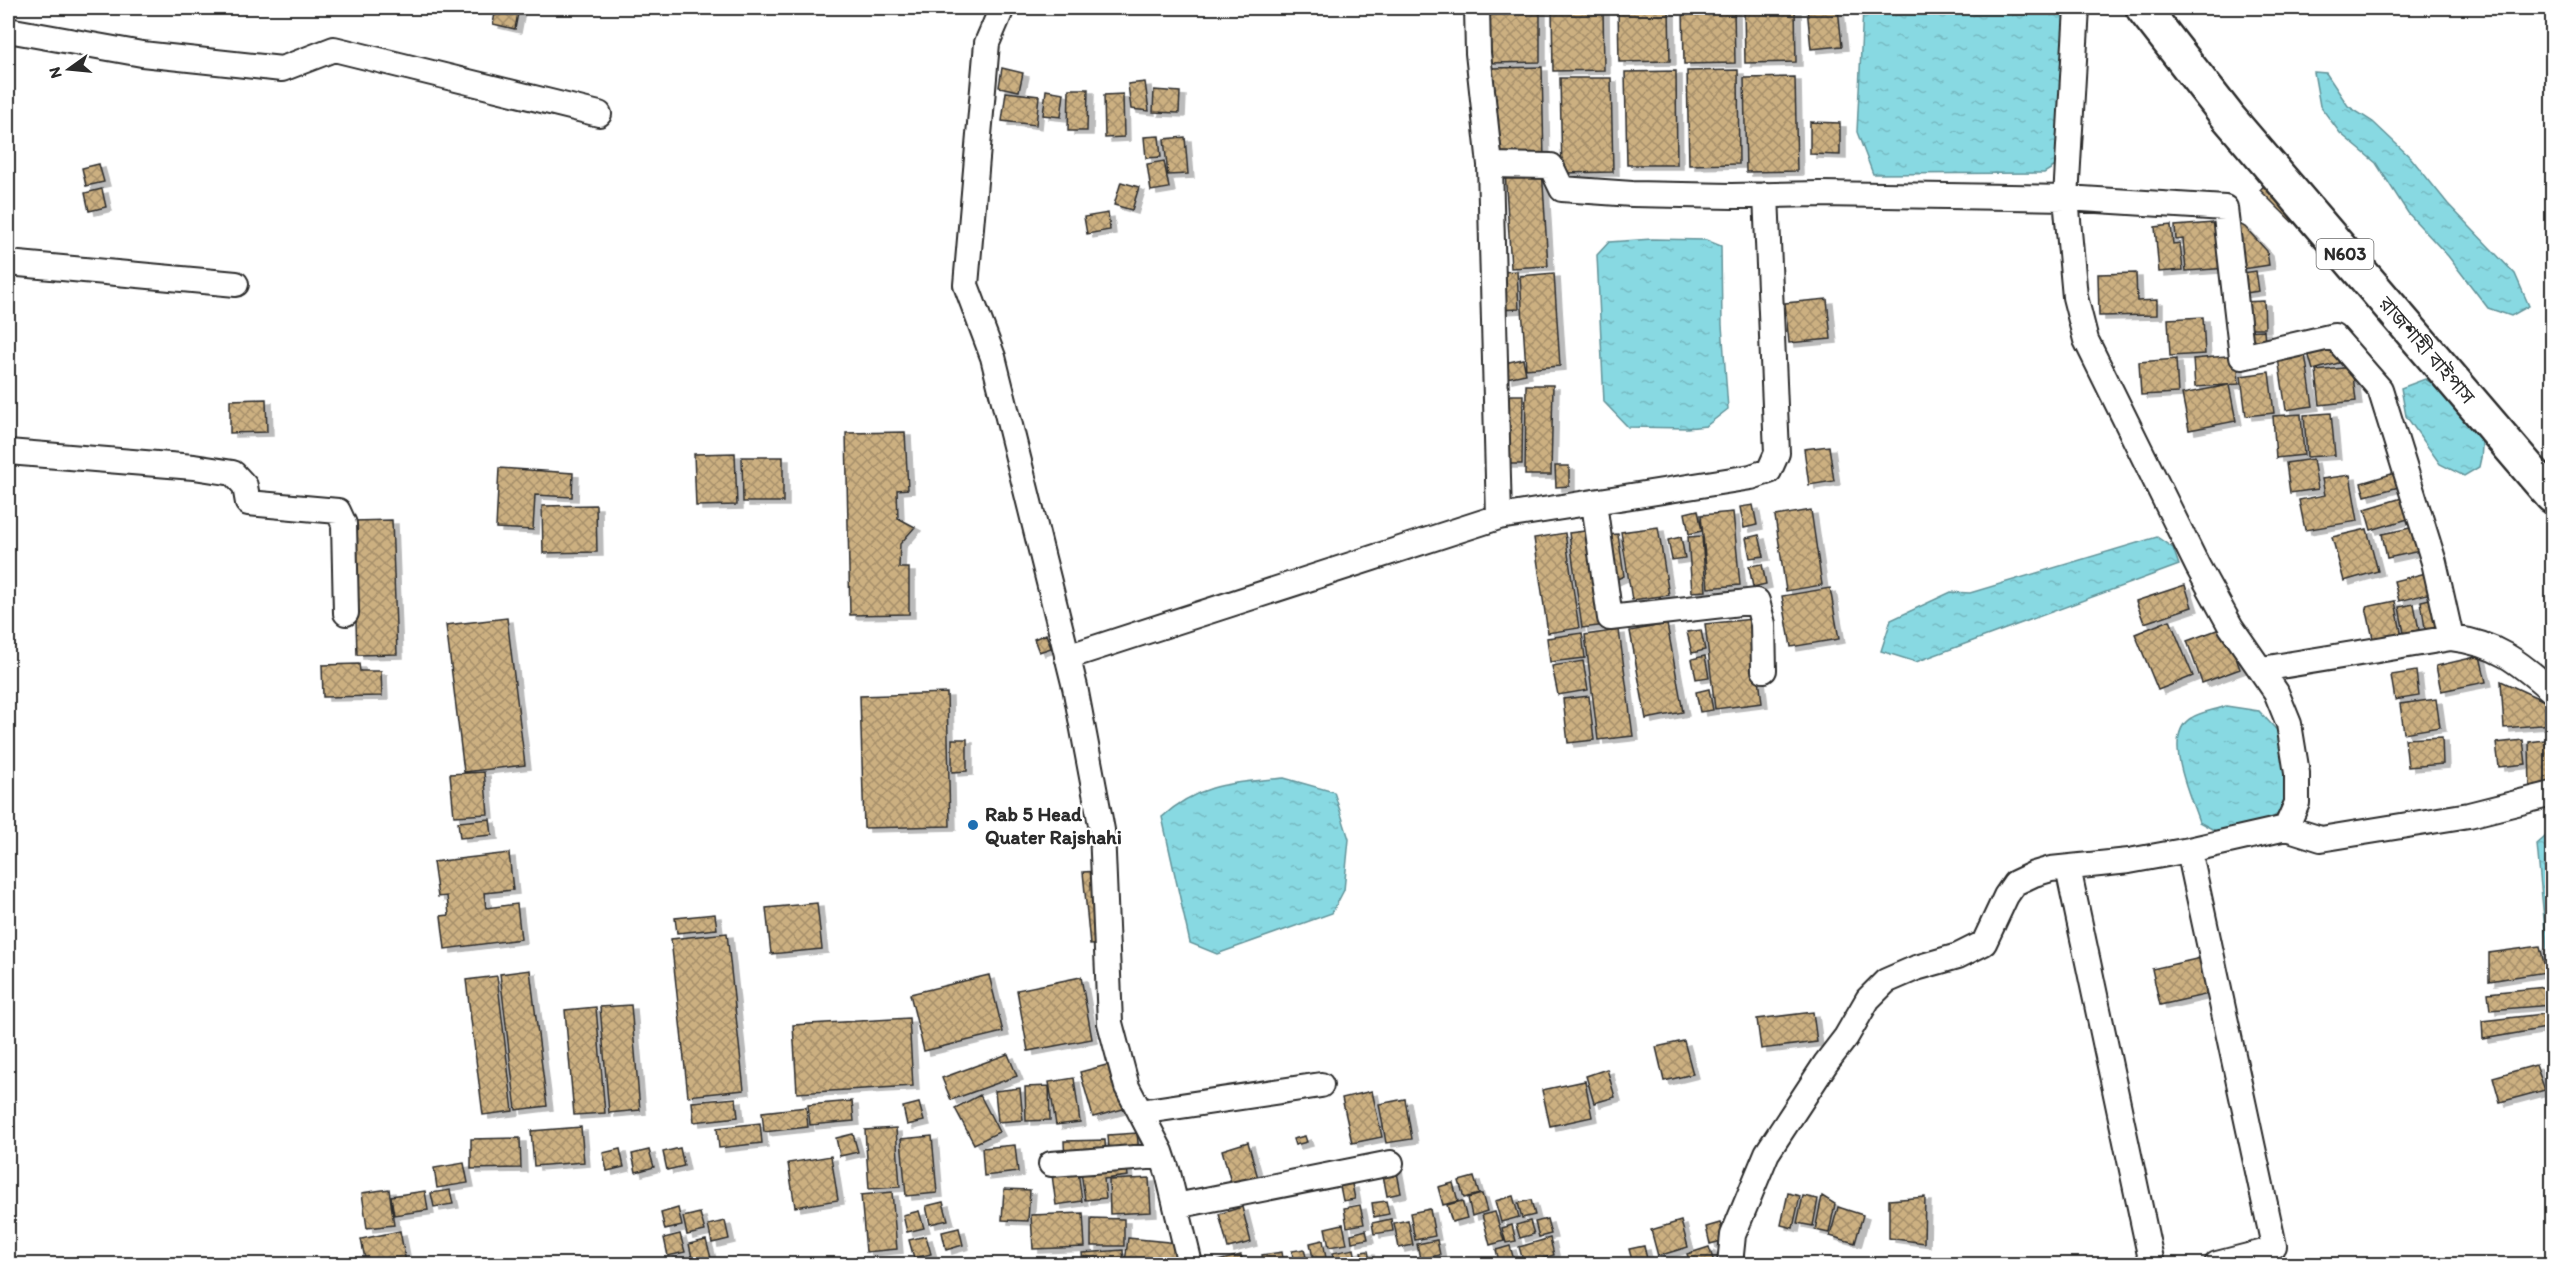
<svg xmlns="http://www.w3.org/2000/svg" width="2560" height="1272" viewBox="0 0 2560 1272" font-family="Itim,'Noto Sans Bengali',sans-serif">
<defs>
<pattern id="water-ripples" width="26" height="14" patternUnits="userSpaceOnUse" patternTransform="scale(1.5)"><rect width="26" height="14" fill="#88d9e2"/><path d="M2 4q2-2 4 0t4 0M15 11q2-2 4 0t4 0" fill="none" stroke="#76bac2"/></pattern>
<pattern id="building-cross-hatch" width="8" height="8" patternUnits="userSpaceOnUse" patternTransform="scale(1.5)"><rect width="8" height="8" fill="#ccb081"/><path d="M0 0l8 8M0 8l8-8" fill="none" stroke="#a68f6a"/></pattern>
<filter id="shadow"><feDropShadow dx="6" dy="4" stdDeviation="0" flood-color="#0004"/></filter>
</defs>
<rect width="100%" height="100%" fill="#fff"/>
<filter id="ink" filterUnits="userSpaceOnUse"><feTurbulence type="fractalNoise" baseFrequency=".0167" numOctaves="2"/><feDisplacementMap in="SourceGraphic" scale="12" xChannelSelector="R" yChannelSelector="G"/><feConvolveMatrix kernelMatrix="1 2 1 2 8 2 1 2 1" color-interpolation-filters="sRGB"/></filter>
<g filter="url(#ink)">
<path fill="url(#water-ripples)" stroke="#639399" stroke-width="1.5" d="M1863 8H2074L2067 159 2044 173 1873 174 1857 132Z
M2314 72 2326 73 2348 106 2373 122 2411 158 2448 204 2515 274 2529 306 2511 316 2488 308 2448 256 2408 213 2376 163 2340 133 2320 106Z
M1652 239 1706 240 1721 246 1722 325 1728 409 1706 426 1687 428 1628 427 1604 402 1597 255 1609 242Z
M2425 379C2462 400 2492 420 2479 467L2464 476 2440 464 2406 416 2401 388Z
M2157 537 2173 548 2179 565 1916 662 1881 651 1891 620 1951 592 1970 593Z
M2226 706 2259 711 2286 740 2287 807 2261 826 2223 835 2199 822C2191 797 2161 736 2191 718 2200 712 2215 710 2226 706Z
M1284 778 1334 792 1349 839 1344 890 1332 913 1217 954 1190 943 1162 817C1201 782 1235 783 1284 778Z
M2552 831V968L2548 962 2537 844Z"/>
<path fill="url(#building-cross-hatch)" stroke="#2b2b2b" stroke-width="1.5" filter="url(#shadow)" d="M496 8H519L515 29 493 24Z
M1488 8H1540V62L1489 63Z
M1552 8H1603L1604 70 1553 71Z
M1618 8H1669L1670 61 1619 62Z
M1683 8H1734L1735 63 1684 64Z
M1744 8H1795L1796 62 1745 63Z
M1807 8H1838L1842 46 1811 49Z
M1542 67 1544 161 1493 162 1491 68Z
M1002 68 1023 73 1019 91 999 87Z
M1738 70 1739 164 1689 165 1687 71Z
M1676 71 1677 165H1627L1625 72Z
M1795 77 1797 171 1746 172 1744 78Z
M1560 78H1611L1613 172 1562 173Z
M1145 82 1149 111 1131 109 1128 84Z
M1069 89H1088L1087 131H1068Z
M1046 90 1064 93 1061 117 1043 115Z
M1154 90 1180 92 1179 113 1153 112Z
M1006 92 1039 96 1036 125 1002 121Z
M1123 94 1124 137 1105 138 1104 95Z
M1810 122 1840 123V155L1810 154Z
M1159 136 1161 157 1146 158 1144 137Z
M1185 137 1188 174 1168 175 1164 139Z
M1164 161 1169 188 1151 191 1147 164Z
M99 164 104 182 86 186 82 168Z
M1542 168 1548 266 1511 268 1505 170Z
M2271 178 2303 210 2292 222 2260 190Z
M1121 182 1139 187 1132 210 1114 205Z
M102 189 106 207 89 211 85 193Z
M1108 213 1110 230 1087 234 1084 217Z
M2229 218 2245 227 2267 251 2269 265 2237 270Z
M2226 222 2229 268 2186 271 2183 239 2176 240 2175 226Z
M2171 225 2173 244 2180 243 2183 270 2159 272 2155 227Z
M1517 271 1519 309 1498 310 1496 272Z
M2256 271 2259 291 2239 294 2236 274Z
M1554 273 1560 366 1526 369 1520 276Z
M2136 273 2137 301 2157 300V315L2099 316 2098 274Z
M1827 299 1831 339 1789 343 1785 303Z
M2264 301 2265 328H2243L2242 302Z
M2203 317 2205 354 2170 356 2168 319Z
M2264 330 2265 345 2244 346 2243 331Z
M2333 341 2339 363 2313 370 2307 349Z
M2305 354 2313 406 2286 410 2278 358Z
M2237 355 2239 384 2195 387 2193 359Z
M1523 359 1526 374 1506 378 1504 363Z
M2176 359 2178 393 2141 395 2139 362Z
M2352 367 2356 401 2320 405 2316 371Z
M2269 372 2274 413 2246 416 2241 376Z
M1526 385H1553L1551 475H1525Z
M2229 385 2236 421 2189 430 2182 394Z
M1507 395H1523L1522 464H1506Z
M266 399 267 432 230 433V400Z
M2331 413 2335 455 2307 457 2304 415Z
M2301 414 2304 455 2276 458 2273 416Z
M905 432 908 489 897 490 898 518 915 527 900 544 899 568H909V614L850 615 846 433Z
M1829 446 1834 481 1809 485 1804 449Z
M735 453 737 505 696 506 694 454Z
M742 457H783V502H743Z
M2313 459 2318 489 2290 493 2286 463Z
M1555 466H1569V486L1556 487Z
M499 468 573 473 572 497 535 495 533 530 496 528Z
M2395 473 2399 487 2365 496 2361 483Z
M2350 475 2358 521 2305 530 2299 500 2325 495 2322 479Z
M2402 498 2408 519 2371 530 2365 509Z
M596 505 597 552 543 553 542 506Z
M1753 505 1757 525 1744 528 1740 507Z
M1698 510 1702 531 1689 534 1685 513Z
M1811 510 1822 585 1786 591 1775 516Z
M1733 512 1740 585 1708 588 1701 515Z
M392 520 397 654 357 655 353 521Z
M1658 527 1669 595 1632 600 1621 532Z
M2415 527 2420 551 2387 558 2382 534Z
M1601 529 1615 624 1582 628 1569 533Z
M2367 529 2378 571 2344 581 2332 537Z
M1565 533 1579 628 1548 633 1534 538Z
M1618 534 1624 576 1613 581 1606 535Z
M1759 535 1764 556 1750 558 1746 538Z
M1702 536 1706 591 1692 592 1688 537Z
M1681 537 1685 558 1672 560 1668 540Z
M1762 564 1766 584 1753 587 1749 566Z
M2430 572 2435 592 2399 601 2394 581Z
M2185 585 2192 607 2144 623 2136 601Z
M1830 588 1839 639 1791 647 1782 596Z
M2434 598 2443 632 2426 636 2421 601Z
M2395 601 2402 637 2374 643 2366 607Z
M2414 604 2419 630 2404 633 2399 607Z
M507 618 525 765 464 772 446 625Z
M1752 619 1762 703 1715 709 1705 624Z
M2170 620 2193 676 2158 690 2135 634Z
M1667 624 1683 712 1646 719 1630 631Z
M2225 627 2240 669 2202 683 2187 641Z
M1619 630 1633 736 1598 740 1585 635Z
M1701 630 1705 650 1692 653 1687 632Z
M1582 633 1585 658 1550 662 1547 638Z
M1046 634 1051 648 1039 652 1034 639Z
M1705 656 1709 677 1696 679 1692 659Z
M2480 656 2486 682 2441 691 2436 666Z
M1583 661 1588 690 1558 695 1552 666Z
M359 664 360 671H381L382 696 323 697 322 665Z
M2416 671 2419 696 2395 700 2391 675Z
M2501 681 2551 704 2552 724 2504 728Z
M1709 689 1713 710 1700 712 1696 692Z
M947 693 950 826 864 828 860 696Z
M1589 696 1594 740 1568 743 1563 699Z
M2436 699 2440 727 2404 733 2400 704Z
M2442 737 2443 764 2408 767 2405 739Z
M952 739H967V771L952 772Z
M2552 739V786L2530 791 2529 742Z
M2523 740 2526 764 2499 767 2496 743Z
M484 772 488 814 454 816 450 774Z
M490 819 492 835 460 838 458 822Z
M509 853 513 890 484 893 486 908 517 904 521 939 445 949 441 916 449 915 447 896 438 897 433 862Z
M1098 871 1105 944 1090 945 1083 872Z
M817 903 822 949 771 954 766 908Z
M715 914 717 929 677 933 675 918Z
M727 933 744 1090 688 1096 671 939Z
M2540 946 2546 972 2489 981V953Z
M2201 958 2209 994 2160 1005 2152 969Z
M530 970 547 1106 516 1110 500 974Z
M989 975 1003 1032 924 1051 910 994Z
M497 976 513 1111 483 1115 466 980Z
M1081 977 1092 1039 1028 1051 1017 990Z
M2545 987 2551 1005 2490 1010 2488 993Z
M631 1005 640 1110 609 1113 600 1007Z
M596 1007 605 1113 574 1115 565 1010Z
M1813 1012 1817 1042 1761 1049 1757 1019Z
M2552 1013V1027L2483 1039 2482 1021Z
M909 1018 913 1086 797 1093 793 1025Z
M1684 1041 1693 1074 1664 1081 1656 1047Z
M1008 1054 1017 1076 951 1100 942 1078Z
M1114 1063 1127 1108 1093 1117 1080 1072Z
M2552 1064V1094L2547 1066Z
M2536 1065 2545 1090 2500 1102 2493 1077Z
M1607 1069 1615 1097 1594 1103 1586 1076Z
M1074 1078 1080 1122 1056 1125 1049 1082Z
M1585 1081 1592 1117 1550 1126 1542 1090Z
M1049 1086 1050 1120 1026 1121 1025 1087Z
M1020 1088 1023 1120 998 1122 995 1091Z
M1372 1091 1382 1137 1352 1143 1342 1098Z
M980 1095 999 1132 974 1144 955 1108Z
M736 1098 738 1117 694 1122 692 1102Z
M1405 1099 1412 1139 1386 1143 1379 1104Z
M852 1101 854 1121 810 1125 808 1105Z
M919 1103 924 1121 907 1125 903 1107Z
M806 1107 808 1127 764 1132 762 1112Z
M760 1123 762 1143 719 1148 717 1128Z
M581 1127 584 1162 534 1166 531 1131Z
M896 1128 900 1187 869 1189 865 1130Z
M1137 1133 1140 1161 1110 1163 1108 1135Z
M853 1134 858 1152 840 1156 836 1138Z
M932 1136 937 1193 906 1196 901 1139Z
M1305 1136 1307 1142 1295 1145 1293 1139Z
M520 1138 521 1168 471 1169V1139Z
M1105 1140 1106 1163 1065 1164 1064 1141Z
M1248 1142 1258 1178 1232 1186 1222 1150Z
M1015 1145 1018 1172 984 1176 982 1148Z
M680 1148 684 1166 667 1170 663 1152Z
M620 1149 624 1167 607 1171 603 1153Z
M649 1150 654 1167 636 1172 632 1154Z
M831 1156 838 1200 795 1207 788 1163Z
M464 1163 468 1183 437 1188 434 1168Z
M1127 1166 1128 1176 1104 1179 1106 1198 1085 1200 1081 1171Z
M1396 1167 1401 1193 1387 1196 1382 1170Z
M1078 1171 1082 1201 1056 1205 1052 1175Z
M1474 1177 1479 1194 1464 1198 1459 1181Z
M1149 1178 1151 1212 1110 1214 1109 1180Z
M1453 1183 1458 1201 1443 1205 1438 1187Z
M1352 1184 1355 1199 1343 1201 1340 1186Z
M389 1189 394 1225 367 1228 362 1193Z
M1004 1189 1030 1190 1028 1221 1002 1220Z
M450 1190 453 1204 434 1207 431 1193Z
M425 1191 428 1210 394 1215 391 1196Z
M892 1192 897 1249 866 1252 861 1195Z
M1788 1193 1800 1196 1793 1228 1781 1225Z
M1482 1194 1487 1211 1472 1216 1468 1198Z
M1513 1196 1519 1217 1501 1222 1495 1201Z
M1803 1196 1818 1199 1813 1226 1797 1223Z
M1822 1196 1835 1204 1829 1233 1815 1230Z
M1925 1197 1924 1243 1889 1238V1200Z
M1531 1200 1535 1215 1522 1218 1518 1203Z
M1386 1201 1389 1214 1374 1217 1372 1203Z
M1462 1201 1467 1218 1452 1222 1447 1205Z
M943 1202 948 1220 930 1224 926 1206Z
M1360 1205 1364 1224 1347 1227 1344 1208Z
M1242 1207 1251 1242 1228 1248 1219 1214Z
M1838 1207 1863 1215 1855 1243 1830 1236Z
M678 1208 682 1226 665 1230 661 1213Z
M1430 1209 1435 1236 1415 1240 1410 1213Z
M919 1211 924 1228 907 1232 903 1215Z
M1495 1212 1504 1241 1490 1245 1482 1215Z
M700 1213 705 1231 687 1235 683 1217Z
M1083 1213 1085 1247 1033 1249 1031 1215Z
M1091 1218 1124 1219V1246H1091Z
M1391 1219 1393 1231 1374 1234 1372 1223Z
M1547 1219 1551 1234 1539 1237 1535 1222Z
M1408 1220 1413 1245 1399 1248 1394 1223Z
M725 1221 729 1239 712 1243 708 1225Z
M1530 1221 1534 1234 1520 1238 1516 1225Z
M1681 1221 1688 1247 1658 1256 1651 1230Z
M1720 1223 1725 1240 1710 1244 1706 1227Z
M1343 1224 1347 1244 1329 1247 1325 1228Z
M1512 1225 1516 1241 1506 1243 1502 1228Z
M959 1228 963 1245 946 1250 942 1232Z
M1366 1230 1368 1239 1352 1242 1351 1234Z
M400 1231 406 1262 366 1264 361 1239Z
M680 1234 685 1252 668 1256 664 1238Z
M926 1236 931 1254 914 1258 909 1240Z
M1128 1238 1178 1243 1176 1264 1125 1263Z
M1550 1238 1554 1255 1524 1264 1519 1247Z
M706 1240 711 1258 693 1262 689 1244Z
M1323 1240 1327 1264H1314L1310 1243Z
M1437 1240 1440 1255 1420 1259 1417 1244Z
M1510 1246 1514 1260 1500 1264 1496 1250Z
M1644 1246 1648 1263 1633 1264 1629 1249Z
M1709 1247 1714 1262 1690 1264 1687 1254Z
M1304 1249 1307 1261 1294 1264 1292 1251Z
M1354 1249 1357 1264H1334L1332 1253Z
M1123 1250 1124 1264H1083L1082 1253Z
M1368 1251 1370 1260 1363 1262 1361 1252Z
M1282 1252 1284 1264H1263L1262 1255Z
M1241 1255 1244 1264H1206Z"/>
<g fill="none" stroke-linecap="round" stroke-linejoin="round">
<defs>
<path id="street" d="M1002 8 987 43 966 285 993 357 1075 687 1102 830 1110 1023 1127 1087 1161 1152 1168 1173 1190 1264
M1477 8 1478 53 1490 165 1499 517
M2077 8 2066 198 2075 297 2086 340 2198 567 2231 627 2276 692 2289 724 2297 773V803L2286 828 2321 839 2469 815 2552 794
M8 30 142 54 282 69 334 49 599 114
M1490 165 1551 166 1562 189 1632 194 1732 196 1820 194 2066 198 2225 208 2242 357 2334 336 2380 389 2434 562 2451 638
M8 263 236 284
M8 452 194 467 233 473 245 486 248 503 338 511 344 524 346 613
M1594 503 1610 618 1757 601 1763 624 1764 670
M1067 657 1499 517 1751 477 1769 471 1777 453 1766 195
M2262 669 2451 638C2496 643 2519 662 2552 691
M2189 850 2274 1246 2264 1252 2217 1264
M2068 868 2152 1264
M1140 1112 1321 1085
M1051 1164 1162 1156
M1176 1206 1391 1163
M1730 1264 1733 1235 1767 1153 1826 1063 1846 1037 1868 999 1886 981 1916 968 1958 956 1984 943 2006 896 2015 883 2034 874 2051 869 2129 861 2189 850 2286 828"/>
<path id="highway" d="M2143 8 2228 117 2552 496"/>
</defs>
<use href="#street" stroke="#2b2b2b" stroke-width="28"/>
<use href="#highway" stroke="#2b2b2b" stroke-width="38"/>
<use href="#street" stroke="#fff" stroke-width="24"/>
<use href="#highway" stroke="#fff" stroke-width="33"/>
</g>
</g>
<circle fill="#1f6fb2" stroke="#fff" stroke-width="2" cx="973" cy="825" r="6"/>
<g text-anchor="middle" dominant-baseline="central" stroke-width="4.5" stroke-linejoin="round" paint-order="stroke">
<rect fill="#fff" stroke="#6b6b6b" stroke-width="1.5" x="2316.5" y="239" width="57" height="30" rx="4.5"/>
<g font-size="18" font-weight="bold" fill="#2b2b2b">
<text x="2345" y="254">N603</text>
</g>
<g font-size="20" fill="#2b2b2b" stroke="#fff">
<text transform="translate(2427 350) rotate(49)">রাজশাহী বাইপাস</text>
</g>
<g font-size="20" font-weight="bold" fill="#2b2b2b" stroke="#fff" text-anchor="start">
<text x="985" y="814">Rab 5 Head<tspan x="985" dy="23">Quater Rajshahi</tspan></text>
</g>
</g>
<rect width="2560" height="1272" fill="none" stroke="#fff" stroke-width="30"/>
<rect x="15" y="15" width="2530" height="1242" fill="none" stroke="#2b2b2b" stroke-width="2" filter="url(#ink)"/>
<g transform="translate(69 69) rotate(255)" stroke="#ffffff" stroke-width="4.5" paint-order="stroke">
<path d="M0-4.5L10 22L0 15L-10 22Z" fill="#2b2b2b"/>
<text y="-9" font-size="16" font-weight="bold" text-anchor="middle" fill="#2b2b2b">N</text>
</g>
</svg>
